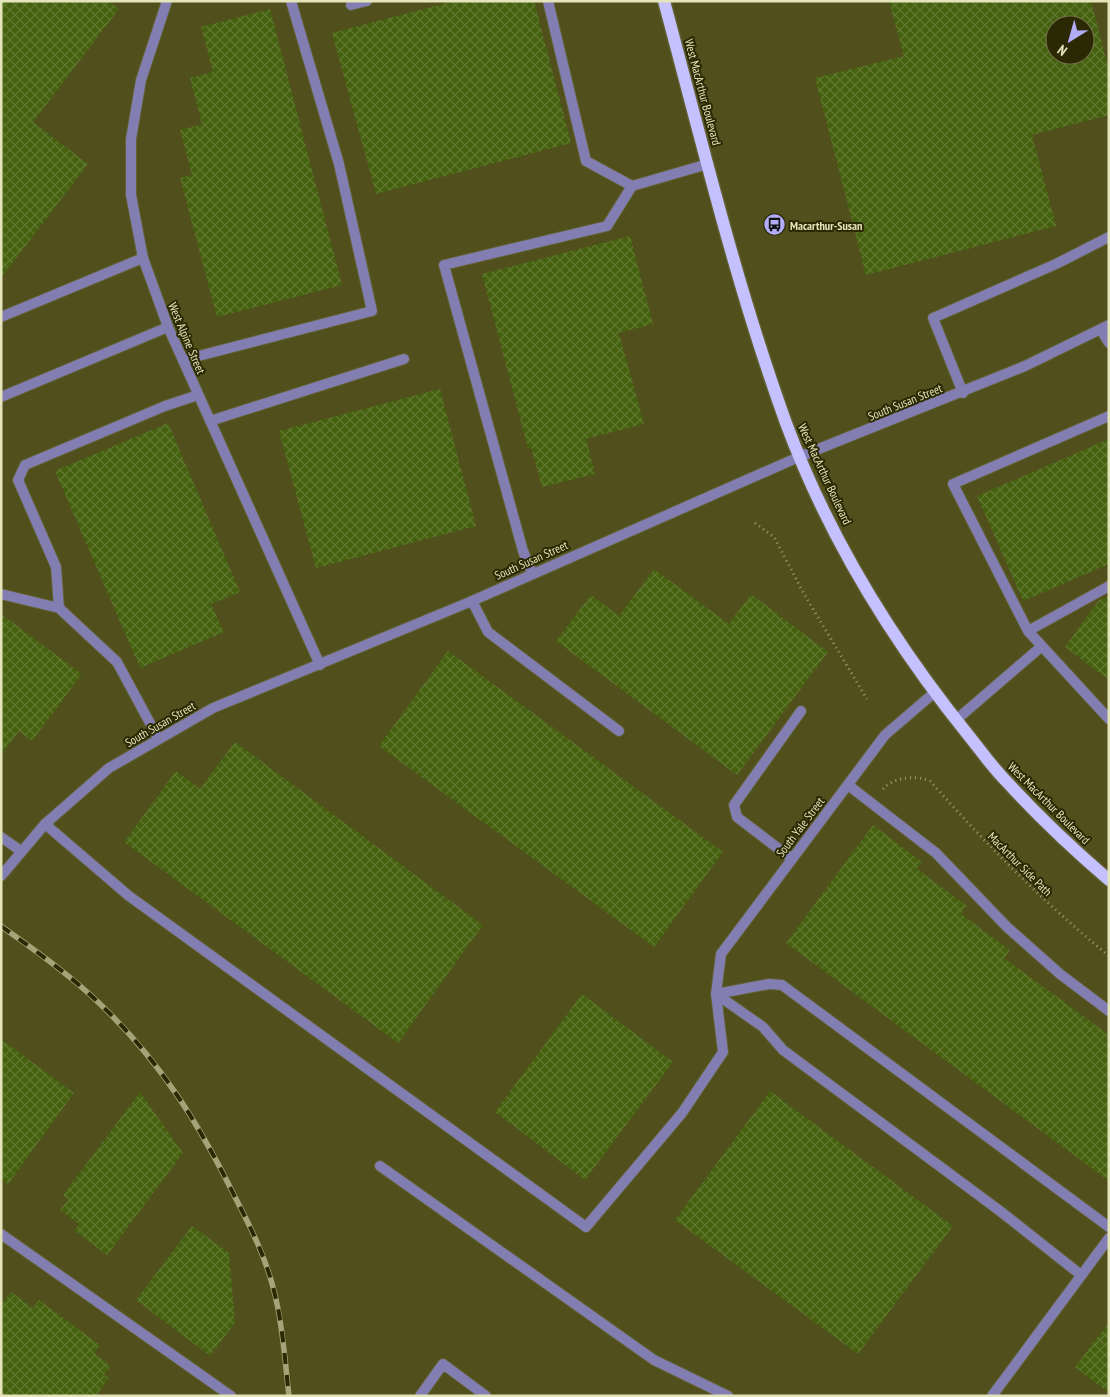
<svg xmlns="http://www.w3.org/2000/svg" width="1110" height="1397" viewBox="0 0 1110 1397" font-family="'PT Sans Narrow',sans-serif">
<defs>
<pattern id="building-cross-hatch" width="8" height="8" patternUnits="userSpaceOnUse" patternTransform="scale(1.25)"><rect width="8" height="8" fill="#45610f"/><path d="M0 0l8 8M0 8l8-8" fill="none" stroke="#607830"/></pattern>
</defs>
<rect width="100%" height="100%" fill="#444314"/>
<path fill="#514f1c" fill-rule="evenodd" d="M1 1H1109V1396H1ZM1055 25H1085V55H1055Z"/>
<path fill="url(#building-cross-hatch)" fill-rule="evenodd" d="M1 1H109L119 9 33 122 88 164 1 278Z
M454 1H534L571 143 376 194 332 33Z
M889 1H1091L1109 71V115L1032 135 1056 226 866 275 815 78 904 56ZM1055 25H1085V55H1055Z
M270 9 342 285 217 317 180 178 192 175 180 130 202 124 190 78 213 72 201 27Z
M630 236 653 324 619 333 644 424 586 439 595 474 542 487 531 447 528 448 482 274Z
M440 389 476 526 316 568 279 431Z
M168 423 240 592 211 604 224 632 140 668 55 471Z
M1109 439V564L1023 601 977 496Z
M654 569 729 624 751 594 828 652 737 775 556 641 591 595 619 616Z
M1109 596V680L1065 647 1099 600Z
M1 614 82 674 32 741 19 731 1 755Z
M448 651 723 852 654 947 379 746Z
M235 742 483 925 398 1043 124 842 176 771 200 789Z
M873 825 922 862 917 869 967 906 961 914 1010 950 1004 958 1109 1035V1181L786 943Z
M582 994 673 1062 585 1180 495 1112Z
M1 1039 74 1093 8 1184 1 1179Z
M770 1091 953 1226 858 1354 675 1220Z
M140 1092 183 1153 107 1255 74 1230 79 1224 60 1210 68 1200 63 1195Z
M192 1226 229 1253 235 1323 210 1356 136 1300Z
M11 1292 33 1308 39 1300 100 1345 94 1353 111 1366 104 1375 109 1378 96 1396H1V1305Z
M1109 1322V1393L1075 1367Z"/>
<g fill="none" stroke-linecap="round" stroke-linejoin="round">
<defs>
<path id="service" d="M548 1 586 161 632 186
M351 5 367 1
M1 317 143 258
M1101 330 1109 343
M183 360 372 311 339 164 291 1
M963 393 933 318 1056 264 1109 237
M1 397 168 327
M1109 416 953 484 1028 631 1109 719
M210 421 404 359
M532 573 523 551 444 265 607 226 632 186 708 164
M1 594 59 608 117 662 158 738
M472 601 488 632 619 731
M59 608 56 567 18 480 25 465 165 406 198 395
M1028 631 1109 586
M956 720 1042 646
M848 785 936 853 1007 927 1060 974 1109 1011
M45 824 129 896 586 1227 682 1113 723 1052 716 994
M792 859 737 817 734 805 801 711
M716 994 769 984 782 985 1109 1227
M716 994 763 1027 783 1050 1000 1211 1081 1275
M380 1166 654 1360 728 1396
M1 1234 231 1396
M420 1396 443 1364 486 1396
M992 1396 1109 1238"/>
<path id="minor" d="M167 1 141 80 131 139V195L143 258 168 327 320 665
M716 994 721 954 885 735 935 692"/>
<path id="tertiary" d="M1 837 21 851
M1 876 45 824 109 768 213 708 472 601 801 456 1025 366 1109 325"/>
<path id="primary" d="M664 1C702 142 736 285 786 423 828 536 893 642 969 736 981 751 993 768 1007 782 1039 817 1073 849 1109 880"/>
</defs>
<use href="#service" stroke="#616032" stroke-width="12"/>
<use href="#minor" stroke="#616032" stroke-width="12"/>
<use href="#tertiary" stroke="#616032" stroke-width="12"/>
<use href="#primary" stroke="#616032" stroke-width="15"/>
<path stroke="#9c9c6f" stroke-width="3" stroke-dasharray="1 4" stroke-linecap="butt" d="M755 523 774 537 804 594 867 699
M883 789C893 777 917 775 930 781 988 846 1042 901 1109 956"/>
<use href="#service" stroke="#827eb1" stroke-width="10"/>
<use href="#minor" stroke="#827eb1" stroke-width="10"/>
<use href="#tertiary" stroke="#827eb1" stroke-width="10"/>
<use href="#primary" stroke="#c5c0fe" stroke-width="12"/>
<defs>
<path id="rail" d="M1 926C34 950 69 974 99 1003 160 1061 198 1122 235 1197 251 1228 267 1260 275 1295 283 1327 285 1362 289 1396"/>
</defs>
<use href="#rail" stroke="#a5a478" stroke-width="5.5"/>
<use href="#rail" stroke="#2a2903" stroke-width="4" stroke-dasharray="11" stroke-linecap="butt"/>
</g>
<defs>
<symbol id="bus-disc" viewBox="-11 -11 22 22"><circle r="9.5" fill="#b3adf9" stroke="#2a2903"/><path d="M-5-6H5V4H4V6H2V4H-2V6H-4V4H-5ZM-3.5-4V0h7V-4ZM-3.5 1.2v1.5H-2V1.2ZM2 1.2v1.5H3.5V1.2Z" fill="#111"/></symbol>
</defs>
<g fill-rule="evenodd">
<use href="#bus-disc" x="762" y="212" width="25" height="25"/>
</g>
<g text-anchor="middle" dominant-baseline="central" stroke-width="4" stroke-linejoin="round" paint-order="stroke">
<g font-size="12" fill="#e5e5bb" stroke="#2a2903">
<text transform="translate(703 92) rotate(75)">West MacArthur Boulevard</text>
<text transform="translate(187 338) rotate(67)">West Alpine Street</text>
<text transform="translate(905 402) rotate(-22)">South Susan Street</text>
<text transform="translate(825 474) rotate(65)">West MacArthur Boulevard</text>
<text transform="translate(531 560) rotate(-24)">South Susan Street</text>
<text transform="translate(160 724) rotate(-30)">South Susan Street</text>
<text transform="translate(1049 803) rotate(45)">West MacArthur Boulevard</text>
<text transform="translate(800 827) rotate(-53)">South Yale Street</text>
<text transform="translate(1020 864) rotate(45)">MacArthur Side Path</text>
</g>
<g font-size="12" font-weight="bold" fill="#e5e5bb" stroke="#2a2903" text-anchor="start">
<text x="790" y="225">Macarthur-Susan</text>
</g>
</g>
<rect width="1110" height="1397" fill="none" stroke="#e5e5bb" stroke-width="5"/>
<g transform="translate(1070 40) rotate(217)"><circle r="24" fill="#2a2903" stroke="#75744d"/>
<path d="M0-4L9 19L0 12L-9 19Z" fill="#b3adf9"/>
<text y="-8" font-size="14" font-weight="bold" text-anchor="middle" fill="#e5e5bb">N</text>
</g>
</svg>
